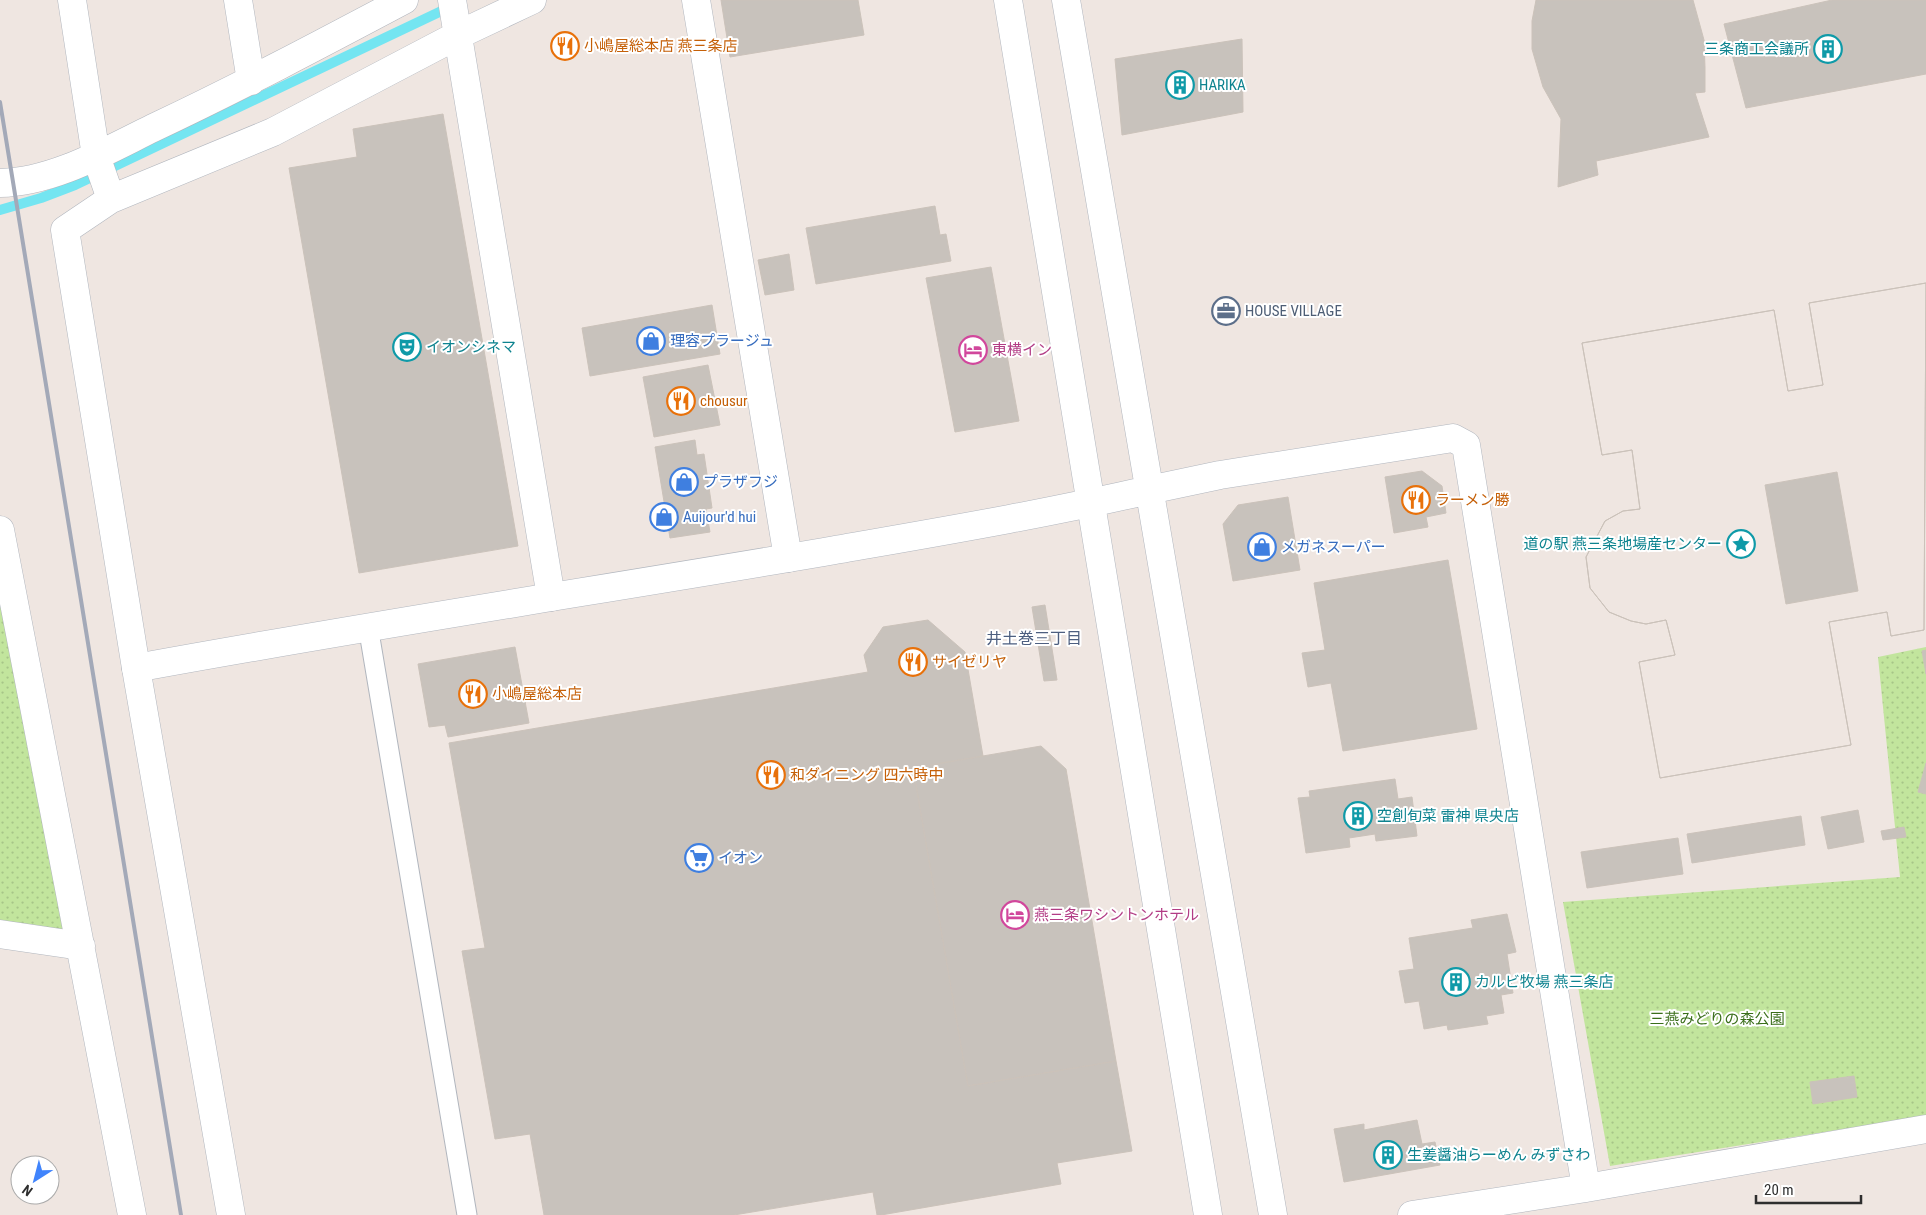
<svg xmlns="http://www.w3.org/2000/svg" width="1926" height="1215" viewBox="0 0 1926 1215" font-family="'Roboto Condensed','Noto Sans JP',sans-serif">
<defs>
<pattern id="grass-dots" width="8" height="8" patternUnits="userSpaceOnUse" patternTransform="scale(1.25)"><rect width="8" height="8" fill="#c2e59d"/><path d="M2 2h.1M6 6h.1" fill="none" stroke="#a7c588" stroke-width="1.8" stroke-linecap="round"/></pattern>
</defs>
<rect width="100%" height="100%" fill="#efe6e1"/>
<path fill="url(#grass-dots)" d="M0 594 79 936 0 923Z
M1926 647V1116L1610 1166 1563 902 1900 877 1878 657Z"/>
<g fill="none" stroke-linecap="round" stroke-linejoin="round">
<path stroke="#74e5f1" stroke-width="10" d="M0 210 41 198 75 185 452 6"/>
</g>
<path fill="#c8c2bc" stroke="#cbc2ba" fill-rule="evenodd" d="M721 0H858L864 35 730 57Z
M1536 0H1693L1704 40 1705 68V92L1695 93 1709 137 1596 161 1598 175 1558 187 1561 119 1543 87 1532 49V21Z
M1832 0H1926V74L1746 108 1724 24Z
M1242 39 1243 112 1122 135 1115 59Z
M443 114 518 546 359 573 289 168 357 157 353 129Z
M935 206 940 235 946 234 951 261 816 284 806 228Z
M789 254 794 290 765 295 758 260Z
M991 267 1019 421 955 432 926 278Z
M1926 283 1924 630 1891 636 1887 612 1829 622 1851 745 1660 778 1639 662 1675 655 1666 620 1646 624 1631 621 1609 612 1590 588 1586 557 1605 521 1623 511 1640 509 1632 450 1602 455 1582 343 1774 310 1788 391 1823 385 1809 303ZM1837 472 1858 591 1786 604 1765 485Z
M1926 283 1924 630 1891 636 1887 612 1829 622 1851 745 1660 778 1639 662 1675 655 1666 620 1646 624 1631 621 1609 612 1590 588 1586 557 1605 521 1623 511 1640 509 1632 450 1602 455 1582 343 1774 310 1788 391 1823 385 1809 303Z
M712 305 720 354 590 376 582 328Z
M708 365 720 425 654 437 643 377Z
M695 440 697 455 704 454 712 508 706 509 710 532 670 538 655 447Z
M1422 471 1442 486 1446 513 1426 517 1428 527 1394 533 1385 477Z
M1288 497 1300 570 1233 581 1223 524 1238 505Z
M1448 560 1477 729 1343 751 1331 683 1308 687 1302 653 1325 650 1314 583Z
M1045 605 1057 680 1044 681 1032 607Z
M928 620 965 652 983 756 913 768 968 1086 1116 1061 1132 1151 1057 1163 1061 1184 881 1215H877L873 1192 734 1215H544L530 1134 495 1139 462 951 485 948 449 743 868 672 864 655 883 627Z
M515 647 529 723 448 737 445 725 429 727 418 664Z
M1926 650V674L1922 651Z
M1041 746 1066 769 1116 1061 968 1086 913 768Z
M1926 763V794L1918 792Z
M1395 779 1398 799 1412 797 1417 836 1376 841 1375 834 1349 838 1350 847 1306 853 1298 798 1310 797 1309 791Z
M1858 810 1864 842 1828 849 1821 817Z
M1801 816 1805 845 1692 863 1687 834Z
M1904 827 1906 837 1883 840 1881 831Z
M1678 838 1683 874 1587 888 1581 852Z
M1507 914 1516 952 1507 954 1513 993 1501 995 1504 1013 1486 1016 1488 1024 1448 1030 1447 1025 1424 1029 1419 1001 1405 1003 1399 971 1414 969 1409 938 1473 928 1471 920Z
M1854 1076 1857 1097 1813 1104 1810 1082Z
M1417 1120 1422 1144 1435 1142 1440 1165 1344 1182 1334 1129 1364 1124V1130Z"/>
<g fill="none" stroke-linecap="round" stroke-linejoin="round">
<defs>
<path id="service" d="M368 626 467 1215"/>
<path id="minor" d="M72 0 96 156 111 199
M238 0 251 81
M452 0 551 597
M696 0 788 558
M0 183C53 182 106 151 153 128 238 88 321 44 404 0
M1149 490 1220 475 1453 438 1466 445 1586 1188
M0 530 132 1215
M0 934 81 946
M231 1215 136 668 65 230 111 199 273 132 458 35 532 0
M1412 1215 1586 1188 1926 1129"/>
<path id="tertiary" d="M1008 0 1208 1215
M1066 0 1273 1215
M136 668C364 626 594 591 824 552 932 533 1041 515 1149 490"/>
</defs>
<use href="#service" stroke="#b1b6be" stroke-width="21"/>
<use href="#minor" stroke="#b1b6be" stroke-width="29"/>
<use href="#tertiary" stroke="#b1b6be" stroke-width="29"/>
<use href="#service" stroke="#fff" stroke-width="19"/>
<use href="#minor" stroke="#fff" stroke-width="28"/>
<use href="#tertiary" stroke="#fff" stroke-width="28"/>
<path stroke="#a3a9b8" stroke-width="4" d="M0 102 181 1215"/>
</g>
<defs>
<symbol id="restaurant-ring" viewBox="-11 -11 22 22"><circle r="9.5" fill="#fff" stroke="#e8710a" stroke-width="1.5"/><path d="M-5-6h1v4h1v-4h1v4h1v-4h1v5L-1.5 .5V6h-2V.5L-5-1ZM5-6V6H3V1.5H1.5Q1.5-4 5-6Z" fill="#e8710a"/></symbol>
<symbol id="building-ring" viewBox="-11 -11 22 22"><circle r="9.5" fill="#fff" stroke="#0f9aa8" stroke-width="1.5"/><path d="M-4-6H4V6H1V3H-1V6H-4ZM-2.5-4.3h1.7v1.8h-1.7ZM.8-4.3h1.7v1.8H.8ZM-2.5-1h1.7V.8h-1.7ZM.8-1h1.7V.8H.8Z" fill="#0f9aa8"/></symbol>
<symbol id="office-ring" viewBox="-11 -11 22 22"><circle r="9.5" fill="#fff" stroke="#5c6f8a" stroke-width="1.5"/><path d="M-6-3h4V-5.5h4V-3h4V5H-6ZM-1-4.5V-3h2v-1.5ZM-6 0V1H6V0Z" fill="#5c6f8a"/></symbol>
<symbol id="shop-ring" viewBox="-11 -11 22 22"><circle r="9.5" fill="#fff" stroke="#3f7fe0" stroke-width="1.5"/><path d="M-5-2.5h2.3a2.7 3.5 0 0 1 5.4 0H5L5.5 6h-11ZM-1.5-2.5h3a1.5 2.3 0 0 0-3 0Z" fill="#3f7fe0"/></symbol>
<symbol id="theatre-ring" viewBox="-11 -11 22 22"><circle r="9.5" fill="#fff" stroke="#0f9aa8" stroke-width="1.5"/><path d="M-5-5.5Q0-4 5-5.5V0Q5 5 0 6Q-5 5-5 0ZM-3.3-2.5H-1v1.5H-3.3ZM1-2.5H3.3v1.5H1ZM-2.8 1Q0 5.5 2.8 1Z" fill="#0f9aa8"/></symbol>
<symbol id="hotel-ring" viewBox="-11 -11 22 22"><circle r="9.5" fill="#fff" stroke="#d1479c" stroke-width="1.5"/><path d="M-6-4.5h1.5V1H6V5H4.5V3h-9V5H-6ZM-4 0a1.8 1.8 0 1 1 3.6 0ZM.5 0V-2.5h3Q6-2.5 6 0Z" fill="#d1479c"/></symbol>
<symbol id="sight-ring" viewBox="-11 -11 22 22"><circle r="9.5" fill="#fff" stroke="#0f9aa8" stroke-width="1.5"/><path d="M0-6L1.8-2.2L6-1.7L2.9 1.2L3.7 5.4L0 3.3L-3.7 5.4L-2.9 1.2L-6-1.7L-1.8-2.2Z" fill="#0f9aa8"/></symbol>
<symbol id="supermarket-ring" viewBox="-11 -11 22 22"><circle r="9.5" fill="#fff" stroke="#3f7fe0" stroke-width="1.5"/><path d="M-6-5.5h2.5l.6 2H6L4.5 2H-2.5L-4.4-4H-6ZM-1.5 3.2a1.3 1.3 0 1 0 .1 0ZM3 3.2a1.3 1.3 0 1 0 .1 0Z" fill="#3f7fe0"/></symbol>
</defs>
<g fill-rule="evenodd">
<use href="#restaurant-ring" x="549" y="30" width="32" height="32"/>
<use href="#building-ring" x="1812" y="33" width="32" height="32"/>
<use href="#building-ring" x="1164" y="69" width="32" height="32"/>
<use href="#office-ring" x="1210" y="295" width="32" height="32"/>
<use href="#shop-ring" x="635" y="325" width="32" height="32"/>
<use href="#theatre-ring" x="391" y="331" width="32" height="32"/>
<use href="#hotel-ring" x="957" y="334" width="32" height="32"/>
<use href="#restaurant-ring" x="665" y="385" width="32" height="32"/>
<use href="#shop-ring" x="668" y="466" width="32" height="32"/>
<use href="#restaurant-ring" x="1400" y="484" width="32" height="32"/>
<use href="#shop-ring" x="648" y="501" width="32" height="32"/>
<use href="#sight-ring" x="1725" y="528" width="32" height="32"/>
<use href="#shop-ring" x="1246" y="531" width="32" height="32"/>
<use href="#restaurant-ring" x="897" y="646" width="32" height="32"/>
<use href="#restaurant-ring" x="457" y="678" width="32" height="32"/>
<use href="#restaurant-ring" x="755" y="759" width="32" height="32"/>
<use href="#building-ring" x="1342" y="800" width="32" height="32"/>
<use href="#supermarket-ring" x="683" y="842" width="32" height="32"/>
<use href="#hotel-ring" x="999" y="899" width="32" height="32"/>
<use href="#building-ring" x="1440" y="966" width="32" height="32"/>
<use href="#building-ring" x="1372" y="1139" width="32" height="32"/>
</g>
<g text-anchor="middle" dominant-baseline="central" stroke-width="4" stroke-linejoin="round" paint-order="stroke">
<g font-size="15" fill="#c56008" stroke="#fff" text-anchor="start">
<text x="584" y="46">小嶋屋総本店 燕三条店</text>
<text x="700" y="401">chousur</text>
<text x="1435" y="500">ラーメン勝</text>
<text x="932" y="662">サイゼリヤ</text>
<text x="492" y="694">小嶋屋総本店</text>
<text x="790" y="775">和ダイニング 四六時中</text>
</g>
<g font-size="15" fill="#0d838f" stroke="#fff" text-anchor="start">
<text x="1809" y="49" text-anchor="end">三条商工会議所</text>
<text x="1199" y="85">HARIKA</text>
<text x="426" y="347">イオンシネマ</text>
<text x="1722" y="544" text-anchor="end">道の駅 燕三条地場産センター</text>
<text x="1377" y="816">空創旬菜 雷神 県央店</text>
<text x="1475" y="982">カルビ牧場 燕三条店</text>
<text x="1407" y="1155">生姜醤油らーめん みずさわ</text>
</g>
<g font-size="15" fill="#4e5e75" stroke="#fff" text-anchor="start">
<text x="1245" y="311">HOUSE VILLAGE</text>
</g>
<g font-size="15" fill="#366cbe" stroke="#fff" text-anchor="start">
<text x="670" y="341">理容プラージュ</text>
<text x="703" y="482">プラザフジ</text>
<text x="683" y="517">Auijour'd hui</text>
<text x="1281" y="547">メガネスーパー</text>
<text x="718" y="858">イオン</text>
</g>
<g font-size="15" fill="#b23c85" stroke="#fff" text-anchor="start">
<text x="992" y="350">東横イン</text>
<text x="1034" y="915">燕三条ワシントンホテル</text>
</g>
<g font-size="15" fill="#3a6e1a" stroke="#fff">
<text x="1717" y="1019">三燕みどりの森公園</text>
</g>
<g font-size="16" fill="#4d5f80" stroke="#fff">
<text x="1034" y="638">井土巻三丁目</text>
</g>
</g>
<g transform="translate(35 1180) rotate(216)"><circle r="24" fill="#ffffff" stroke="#ababab"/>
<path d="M0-4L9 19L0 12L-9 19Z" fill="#4084fc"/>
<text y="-8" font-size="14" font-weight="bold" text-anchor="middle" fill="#2e2e2e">N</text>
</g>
<path d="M1756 1195v8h105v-8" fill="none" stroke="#2e2e2e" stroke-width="2.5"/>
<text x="1764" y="1195" font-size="15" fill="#2e2e2e" stroke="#ffffff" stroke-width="4" paint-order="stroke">20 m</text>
</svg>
